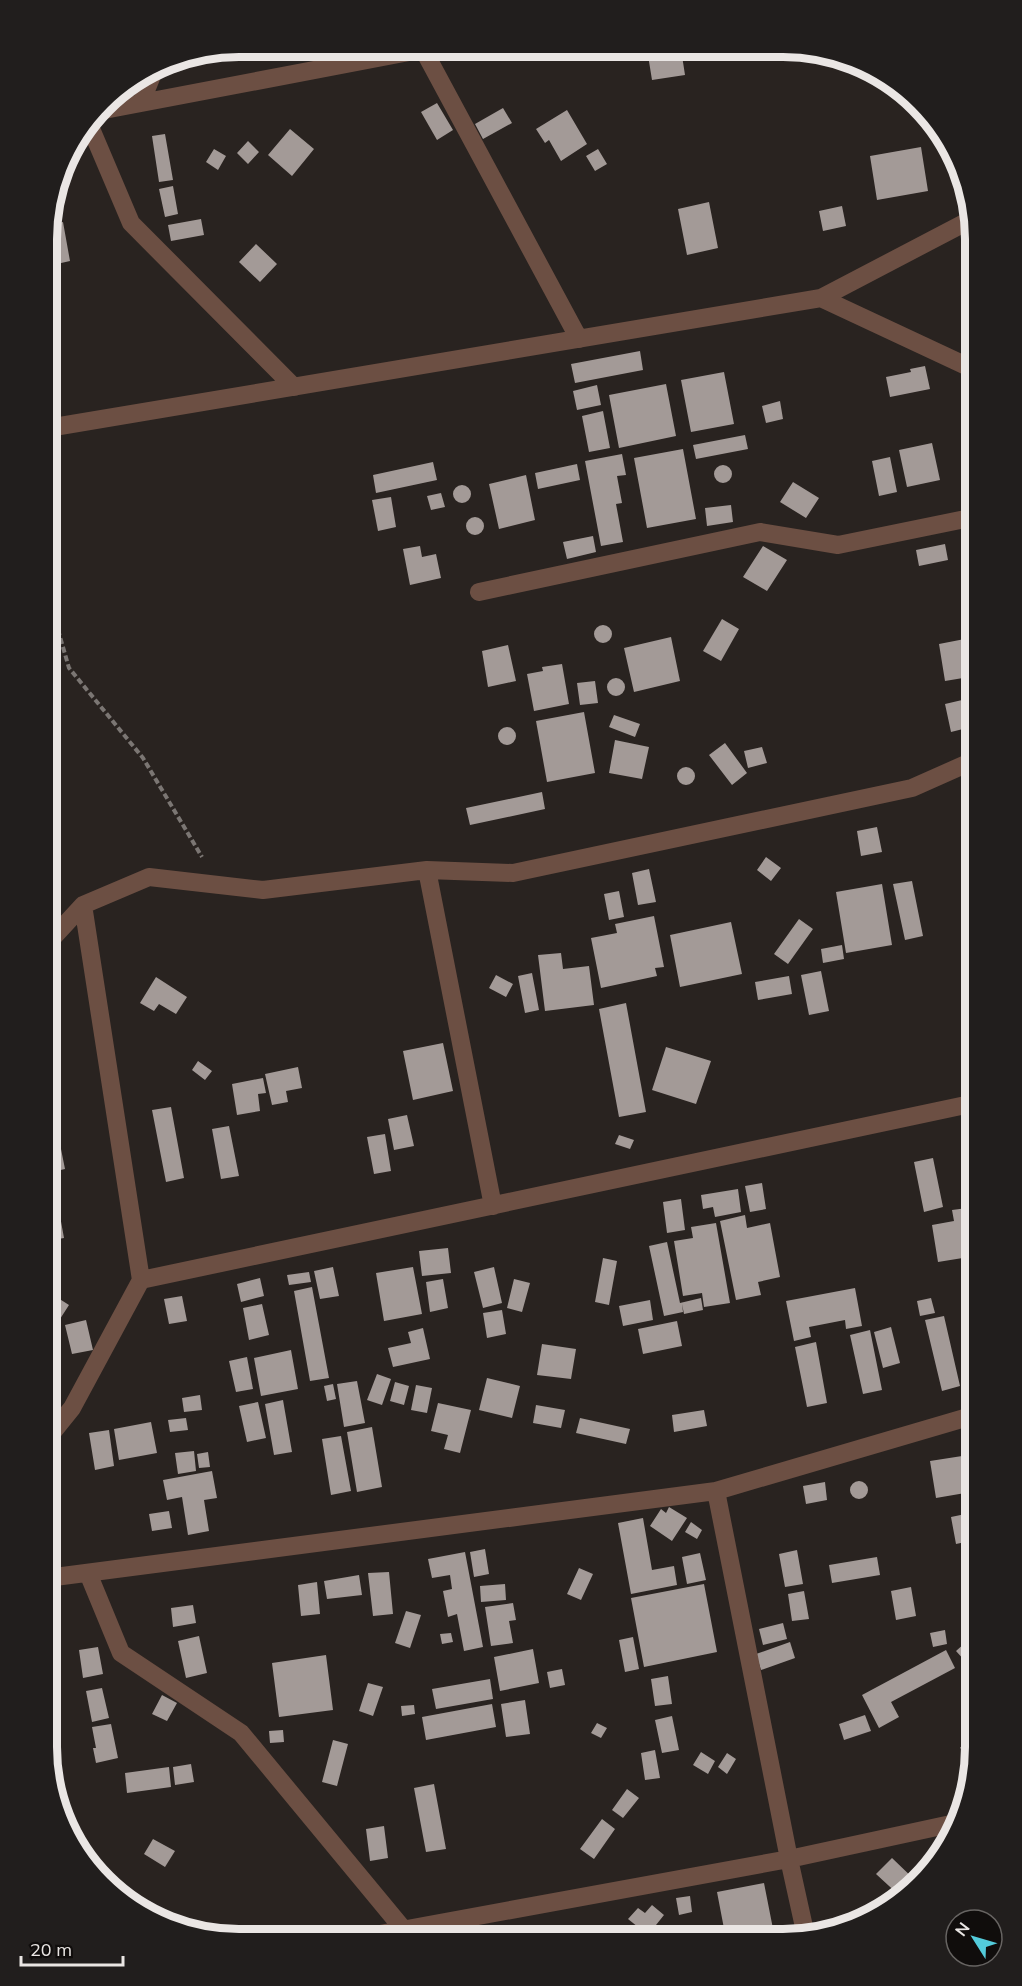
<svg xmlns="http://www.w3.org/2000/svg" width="1022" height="1986" viewBox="0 0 1022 1986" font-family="Mulish,sans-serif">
<rect width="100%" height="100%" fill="#292320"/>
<path fill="#a39a97" d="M647 49H681L685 75 652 80Z
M437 103 453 130 437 140 421 112Z
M503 108 512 123 483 139 475 124Z
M567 110 587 144 561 161 549 140 545 143 536 129Z
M290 129 314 149 292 176 268 155Z
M165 134 173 180 159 182 152 136Z
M248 141 259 152 248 164 237 153Z
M921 147 928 191 877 200 870 156Z
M214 149 226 156 218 170 206 162Z
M598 149 607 164 595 171 586 156Z
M173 186 178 214 165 217 159 189Z
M709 202 718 248 687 255 678 209Z
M842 206 846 226 823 231 819 211Z
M201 219 204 235 171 241 168 225Z
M63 222 70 261 48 266 49 225Z
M256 244 277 264 260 282 239 262Z
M640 351 643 370 575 383 571 364Z
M925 366 930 389 890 397 886 377 911 372 910 369Z
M724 372 734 424 691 432 681 380Z
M666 384 676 436 619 448 609 395Z
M597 385 601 405 577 410 573 391Z
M780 401 783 419 766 423 762 406Z
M603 411 610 448 589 452 582 416Z
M745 435 748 449 696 459 693 445Z
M932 443 940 480 907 487 899 450Z
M683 449 696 519 647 528 634 458Z
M622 454 626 475 617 476 622 503 616 504 623 542 601 546 585 461Z
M890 457 897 492 879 496 872 461Z
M433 462 437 480 376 493 373 475Z
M577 464 580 480 538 489 535 473Z
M714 474a9 9 0 1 1 18 0a9 9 0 1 1-18 0Z
M526 475 535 520 499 529 489 484Z
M793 482 819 498 806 518 780 502Z
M453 494a9 9 0 1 1 18 0a9 9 0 1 1-18 0Z
M441 493 445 507 431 510 427 496Z
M391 497 396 527 378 531 372 500Z
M731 505 733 522 707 526 705 508Z
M466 526a9 9 0 1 1 18 0a9 9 0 1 1-18 0Z
M593 536 596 552 567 559 563 542Z
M945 544 948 560 919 566 916 550Z
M420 546 422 557 436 554 441 578 410 585 403 549Z
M763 546 787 560 767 591 743 577Z
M722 619 739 629 721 661 703 651Z
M594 634a9 9 0 1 1 18 0a9 9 0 1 1-18 0Z
M671 637 680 681 634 692 624 648Z
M975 637V676L945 681 939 644Z
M508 645 516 681 488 687 482 651Z
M562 664 569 704 534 711 527 674 543 671 542 667Z
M607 687a9 9 0 1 1 18 0a9 9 0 1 1-18 0Z
M595 681 598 703 580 705 577 683Z
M975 697V726L951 732 945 704Z
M584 712 595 773 547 782 536 721Z
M614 715 640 724 635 737 609 727Z
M498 736a9 9 0 1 1 18 0a9 9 0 1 1-18 0Z
M615 740 649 747 642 779 609 773Z
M725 743 747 773 732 785 709 755Z
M762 747 767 763 748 768 744 751Z
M677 776a9 9 0 1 1 18 0a9 9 0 1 1-18 0Z
M542 792 545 809 470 825 466 808Z
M877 827 882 852 861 856 857 831Z
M766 857 781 868 771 881 757 870Z
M649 869 656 902 638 905 632 873Z
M912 881 923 936 905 940 893 884Z
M882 884 892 945 846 953 836 892Z
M619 891 624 917 609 920 604 894Z
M654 916 664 967 655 968 657 976 601 988 591 938 617 933 615 924Z
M799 919 813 929 788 964 774 954Z
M731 922 742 974 680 987 670 935Z
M842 945 844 959 823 963 821 949Z
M561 953 563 969 589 966 594 1005 545 1011 538 955Z
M821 971 829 1011 809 1015 801 975Z
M532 973 539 1010 525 1013 518 976Z
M496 975 513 984 506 997 489 988Z
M789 976 792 994 758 1000 755 982Z
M156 977 187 997 176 1014 159 1004 154 1011 140 1003Z
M626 1003 646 1112 619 1117 599 1009Z
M47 1032H49L54 1054 47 1055Z
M443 1043 453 1091 413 1100 403 1051Z
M666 1047 711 1061 696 1104 652 1090Z
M198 1061 212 1071 205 1080 192 1070Z
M298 1067 302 1088 286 1091 288 1102 272 1105 265 1074Z
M263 1078 266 1093 258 1094 260 1111 237 1115 232 1084Z
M47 1079 65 1169 52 1172 64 1238 47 1241Z
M171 1107 184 1178 166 1182 152 1110Z
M407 1115 414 1146 394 1150 388 1119Z
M229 1126 239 1176 221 1179 212 1129Z
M385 1134 391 1171 374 1174 367 1137Z
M619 1135 634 1140 630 1149 615 1144Z
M975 1144V1180H974L968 1145Z
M933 1158 943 1207 924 1212 914 1162Z
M762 1183 766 1209 750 1212 745 1186Z
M738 1189 741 1212 715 1217 713 1207 703 1209 701 1195Z
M681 1199 685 1230 667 1233 663 1202Z
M975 1207V1256L938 1262 932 1225 954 1221 952 1210Z
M745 1215 747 1228 770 1223 780 1277 758 1282 761 1295 736 1300 720 1221Z
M716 1223 730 1303 704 1307 702 1293 683 1296 674 1241 693 1238 691 1227Z
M667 1242 680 1303 701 1298 703 1310 684 1314 682 1304 683 1312 664 1316 649 1246Z
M448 1248 451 1273 422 1276 419 1251Z
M603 1258 617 1261 609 1305 595 1302Z
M333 1267 339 1296 320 1299 314 1271Z
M413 1267 422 1314 384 1321 376 1273Z
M494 1267 502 1303 483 1308 474 1272Z
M309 1272 311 1282 289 1285 287 1275Z
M260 1278 264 1296 241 1302 237 1284Z
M443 1279 448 1308 430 1312 426 1282Z
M514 1279 530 1283 522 1312 507 1308Z
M312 1287 329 1378 310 1381 294 1291Z
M855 1288 862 1326 846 1329 845 1320 809 1327 811 1337 794 1341 786 1301Z
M47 1291 69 1305 60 1319 47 1311Z
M182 1296 187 1321 169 1324 164 1299Z
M931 1298 935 1313 920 1316 917 1301Z
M650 1300 653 1320 623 1326 619 1306Z
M262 1304 269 1335 249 1340 243 1308Z
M502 1310 506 1334 487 1338 483 1313Z
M944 1316 960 1386 942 1391 925 1320Z
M86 1320 93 1350 72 1354 65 1325Z
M677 1321 682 1346 643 1354 638 1329Z
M891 1327 900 1363 883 1368 874 1332Z
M423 1328 430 1359 393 1367 388 1348 411 1343 408 1332Z
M870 1330 882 1390 863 1394 850 1335Z
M816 1342 827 1403 807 1407 795 1347Z
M542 1344 576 1349 571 1379 537 1375Z
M291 1350 298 1389 261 1396 254 1358Z
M247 1357 253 1389 236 1392 229 1361Z
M377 1374 391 1379 382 1405 367 1400Z
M487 1378 520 1386 512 1418 479 1410Z
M357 1381 365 1423 344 1427 337 1384Z
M395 1382 409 1386 404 1405 390 1401Z
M333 1384 336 1399 327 1401 324 1386Z
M416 1385 432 1388 427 1413 411 1410Z
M200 1395 202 1410 184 1412 182 1398Z
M283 1400 292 1452 274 1455 265 1404Z
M258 1402 266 1438 247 1442 239 1406Z
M438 1403 471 1410 460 1453 444 1449 448 1435 431 1431Z
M536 1405 565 1410 561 1428 533 1423Z
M704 1410 707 1426 674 1432 672 1415Z
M186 1418 188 1430 170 1432 168 1420Z
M580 1418 630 1429 626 1444 576 1433Z
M151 1422 157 1453 119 1460 114 1429Z
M372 1427 382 1487 357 1492 347 1432Z
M109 1430 114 1466 95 1470 89 1433Z
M341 1436 351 1491 331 1495 322 1439Z
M194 1451 196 1471 178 1474 175 1453Z
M208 1452 210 1467 199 1468 197 1454Z
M975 1454V1482L970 1483 971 1492 936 1498 930 1461Z
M212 1471 217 1498 204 1500 209 1531 188 1535 182 1497 167 1500 163 1480Z
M850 1490a9 9 0 1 1 18 0a9 9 0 1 1-18 0Z
M825 1482 827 1500 806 1504 803 1486Z
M669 1507 687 1518 672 1541 650 1526 661 1509 666 1513Z
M169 1511 172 1528 152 1531 149 1514Z
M975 1512V1540L956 1544 951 1517Z
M643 1518 652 1570 674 1566 677 1585 631 1594 618 1523Z
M691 1522 702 1530 697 1539 685 1532Z
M974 1545 975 1559 968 1561 966 1547Z
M485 1549 489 1574 474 1577 470 1552Z
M797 1550 803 1584 785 1587 779 1554Z
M465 1552 483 1647 464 1651 457 1614 448 1617 443 1591 452 1589 450 1575 432 1578 428 1559Z
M700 1553 706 1580 687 1584 682 1557Z
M877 1557 880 1575 832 1583 829 1565Z
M971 1564H975V1588H974Z
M579 1568 593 1574 581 1600 567 1594Z
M389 1572 393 1614 373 1616 368 1573Z
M359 1575 362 1595 327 1599 324 1581Z
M317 1582 320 1614 301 1616 298 1585Z
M505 1584 506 1600 481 1602 480 1586Z
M704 1584 717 1652 644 1667 631 1598Z
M911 1587 916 1616 896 1620 891 1591Z
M804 1591 809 1619 792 1621 788 1594Z
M513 1603 516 1620 509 1621 513 1643 491 1646 485 1607Z
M193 1605 196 1623 173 1627 171 1608Z
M406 1611 421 1615 410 1648 395 1643Z
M783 1623 787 1639 763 1645 759 1629Z
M945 1630 947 1644 933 1647 930 1633Z
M451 1633 453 1642 442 1644 440 1634Z
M975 1634V1672L956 1651Z
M199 1636 207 1673 186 1678 178 1641Z
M633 1637 639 1669 625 1672 619 1640Z
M790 1642 795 1658 761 1670 756 1654Z
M98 1647 103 1674 83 1678 79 1650Z
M533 1649 539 1683 500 1691 494 1657Z
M946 1650 955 1668 891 1702 899 1717 879 1728 862 1695Z
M326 1655 333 1710 279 1717 272 1663Z
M562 1669 565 1685 550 1688 547 1672Z
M668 1676 672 1704 655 1706 651 1679Z
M490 1679 493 1699 436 1709 432 1689Z
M368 1683 383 1687 373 1716 359 1711Z
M102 1688 109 1718 92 1722 86 1691Z
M162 1695 177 1703 167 1721 152 1714Z
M525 1700 530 1734 506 1737 501 1704Z
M492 1704 496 1727 426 1740 422 1717Z
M414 1705 415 1714 402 1716 401 1706Z
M865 1715 871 1731 844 1740 839 1724Z
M672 1716 679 1750 662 1753 655 1720Z
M597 1723 607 1728 601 1738 591 1733Z
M111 1724 118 1758 96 1763 93 1748H96L92 1727Z
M975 1728V1755L973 1758 960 1748Z
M283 1730 284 1742 270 1743 269 1731Z
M333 1740 348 1744 337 1786 322 1782Z
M655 1750 660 1778 645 1780 641 1753Z
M701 1752 715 1761 708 1774 693 1765Z
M727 1753 736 1759 727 1774 718 1767Z
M191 1764 194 1782 175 1785 173 1767Z
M169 1767 171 1787 127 1793 125 1773Z
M434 1784 446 1849 426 1852 414 1788Z
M627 1789 639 1798 623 1818 612 1810Z
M602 1819 615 1829 594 1859 580 1849Z
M384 1826 388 1858 370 1861 366 1829Z
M153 1839 175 1851 165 1867 144 1854Z
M892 1858 917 1882 901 1897 876 1874Z
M764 1883 775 1939H726L717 1892Z
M690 1896 692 1912 679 1915 676 1898Z
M652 1905 664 1915 648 1935 628 1919 638 1908 645 1913Z"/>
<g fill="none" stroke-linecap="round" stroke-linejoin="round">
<path stroke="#7b7673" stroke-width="4" stroke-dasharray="6 3" stroke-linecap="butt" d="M48 595 69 668 143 758 202 857"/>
<path stroke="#6c4f43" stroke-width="18" d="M423 49 579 339
M141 103 155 68
M99 111 430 48
M89 124 131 223 294 387
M821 298 975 370
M48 428 821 298 972 219
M479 592 760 532 838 545 975 517
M427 870 493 1206
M83 905 141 1280
M47 944 83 905 149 877 263 890 427 870 513 873 912 788 975 760
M47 1439 72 1408 141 1280 975 1103
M716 1491 789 1859 806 1936
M88 1573 121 1653 241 1733 404 1930
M47 1578 716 1491 975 1415
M358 1938 789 1859 960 1822"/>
</g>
<path d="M0 0H1022V1986H0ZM239 57H783A182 182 0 0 1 965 239V1747A182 182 0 0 1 783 1929H239A182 182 0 0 1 57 1747V239A182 182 0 0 1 239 57Z" fill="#211e1d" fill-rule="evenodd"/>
<path fill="none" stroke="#eae6e4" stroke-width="8" d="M239 57H783A182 182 0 0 1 965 239V1747A182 182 0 0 1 783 1929H239A182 182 0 0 1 57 1747V239A182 182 0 0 1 239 57Z"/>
<g transform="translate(974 1938) rotate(307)"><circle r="28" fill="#100d0c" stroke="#676462" stroke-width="1.5"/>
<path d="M0-4.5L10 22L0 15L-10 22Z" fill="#53cbdb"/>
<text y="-9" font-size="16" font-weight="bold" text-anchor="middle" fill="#eae6e4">N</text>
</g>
<path d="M21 1956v9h102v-9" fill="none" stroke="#eae6e4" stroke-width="3"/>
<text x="30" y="1956" font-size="18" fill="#eae6e4" stroke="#100d0c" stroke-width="4.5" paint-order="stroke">20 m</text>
</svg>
